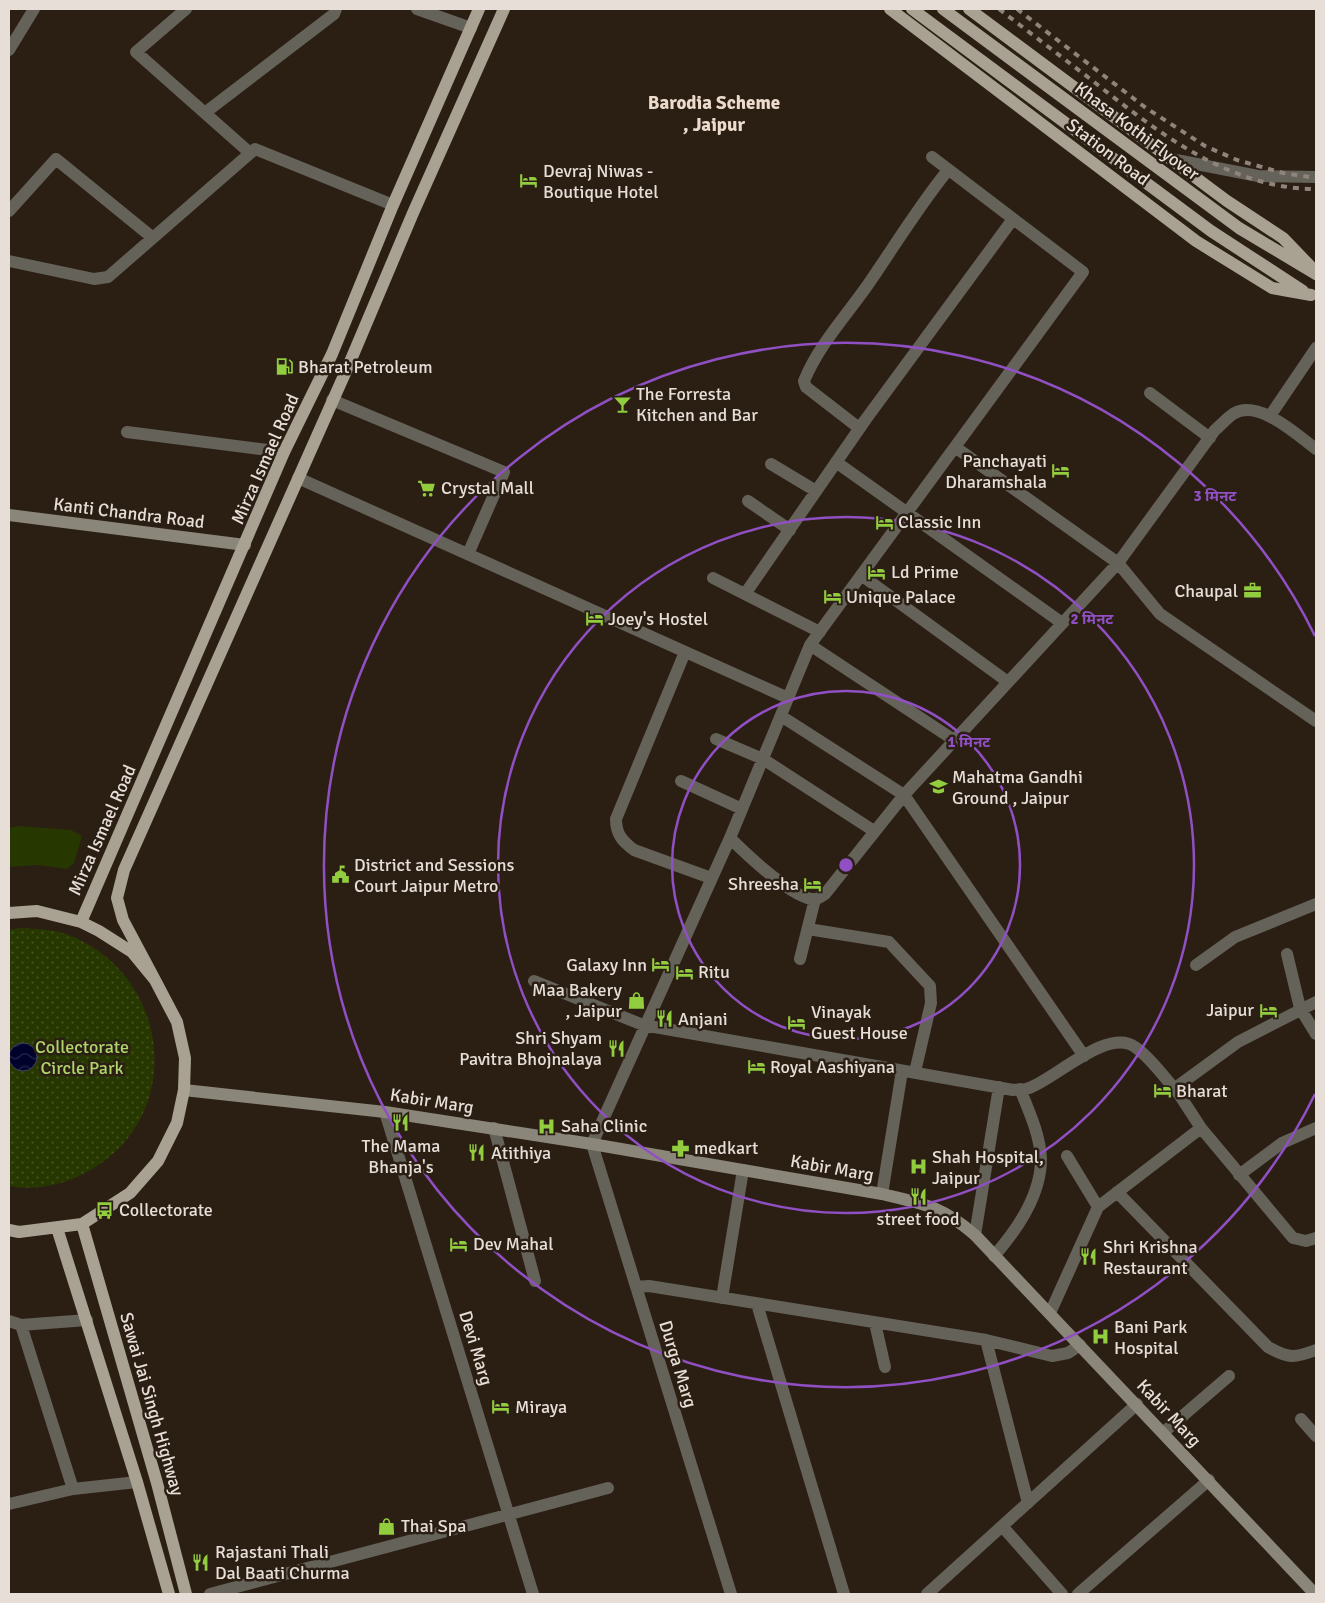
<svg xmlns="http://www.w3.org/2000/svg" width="1325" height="1603" viewBox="0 0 1325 1603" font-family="Signika,'Noto Sans Devanagari',sans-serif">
<defs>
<pattern id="park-dots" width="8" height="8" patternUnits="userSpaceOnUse" patternTransform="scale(1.25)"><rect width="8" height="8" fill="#273700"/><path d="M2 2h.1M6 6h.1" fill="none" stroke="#465424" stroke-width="1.8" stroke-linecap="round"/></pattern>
<pattern id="water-waves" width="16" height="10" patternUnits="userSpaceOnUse" patternTransform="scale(1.25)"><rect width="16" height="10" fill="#00022c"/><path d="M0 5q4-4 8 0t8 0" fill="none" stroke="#25264a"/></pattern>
</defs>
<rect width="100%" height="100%" fill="#2b1f14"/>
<path fill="#273700" d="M19 826 71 830 82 836 74 863 67 869 38 865 9 867V828Z"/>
<path fill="url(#park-dots)" d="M21 928C34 929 50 929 63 933 172 970 189 1119 85 1173 63 1185 34 1191 9 1186V930Z"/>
<path fill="url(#water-waves)" stroke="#45445f" d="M9 1057a14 14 0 1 1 28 0a14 14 0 1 1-28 0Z"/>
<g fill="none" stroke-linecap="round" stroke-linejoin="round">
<path stroke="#65625a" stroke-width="12" d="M186 9 136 52 250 153
M417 9 471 28
M9 50 34 9
M206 112 334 14 336 9
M1171 159 1258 176 1316 177
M9 211 56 159 153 238
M9 261 94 279 108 277 255 149 393 205
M1150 393 1210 438
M332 400 504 472 468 554
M1270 416 1316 348
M859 428 806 387 804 381C819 345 845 317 867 286 894 247 918 207 948 170
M127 432 284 452
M955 447 1118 563 1160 614 1316 721
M836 462 1062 623
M771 464 816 491
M298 478 788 698
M748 501 790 530
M861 575 1008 682
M713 578 820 632
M745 594 866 419 1013 219
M810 645 954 740
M685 652 616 819C616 834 622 841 634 850L711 878
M781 716 904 795 1084 1056
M716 739 763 759 874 831
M681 781 742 809
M730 838C744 852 795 901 815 899 818 899 822 896 825 894L904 795 1118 563 1215 430C1221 425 1227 418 1233 414 1258 398 1297 435 1316 449
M808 929 889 942 930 986 931 1003 915 1072
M1287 954 1300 1008 1316 1034
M800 959 815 899
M1196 965 1235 937 1316 904
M534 981 643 1025 1013 1090C1018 1089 1024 1090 1029 1088 1055 1079 1108 1027 1135 1047 1150 1057 1165 1078 1177 1092
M1316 1002 1238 1042 1175 1088 1201 1128 1293 1238 1306 1241 1316 1238
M385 1112 533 1594
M494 1128 535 1281
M1067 1156 1098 1207
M1239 1175 1282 1143 1316 1128
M1117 1192 1268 1347C1289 1359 1295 1358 1316 1350
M882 1194 902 1071
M975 1235 999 1087
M994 1256C1017 1230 1041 1196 1041 1159 1040 1135 1029 1111 1020 1089
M636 1287 649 1286 986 1340 1052 1356 1068 1353 1080 1345
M722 1298 743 1170
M757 1304 844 1594
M1050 1313 1098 1207 1201 1128
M9 1321 21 1325 87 1320
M875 1323 885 1367
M21 1325 73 1489
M986 1340 1028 1503
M1301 1419 1316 1436
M1164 1432 1229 1376
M9 1504 73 1489 137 1482
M1002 1526 1062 1594
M210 1594 608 1488
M731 1594 592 1144 730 838 810 645 1083 272 932 157
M927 1594 1137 1404
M1078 1594 1209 1480"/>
<path stroke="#8b867a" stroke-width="12" d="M9 515 245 545
M184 1090 385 1112 592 1144 882 1194C925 1204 941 1206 975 1235L1315 1594"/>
<path stroke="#a9a292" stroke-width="12" d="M890 9 1196 241 1272 288 1311 295
M912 9 1211 231 1303 291
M943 9 1239 228 1316 274
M969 9 1227 201 1283 238 1310 266
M9 913 37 911 81 922 99 931 132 952 155 980 177 1022 185 1058 184 1090 177 1123 158 1161 130 1193 82 1224 19 1232 9 1230
M81 922 284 452 332 354 393 205 479 9
M155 980 123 920 117 898 124 870 350 362 413 213 504 9
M82 1224 157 1483 186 1594
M57 1228 137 1482 169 1594"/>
<path stroke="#8e847b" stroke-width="4" stroke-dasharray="6 6" stroke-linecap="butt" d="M999 9C1029 32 1059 55 1089 78 1155 130 1228 189 1316 189
M1017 9 1146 108 1205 146 1237 160 1283 173 1316 178"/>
</g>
<g fill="none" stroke="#9050c4" stroke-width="2.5">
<circle cx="846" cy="865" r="174"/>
<circle cx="846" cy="865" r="348"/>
<path d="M1315 1094A522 522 0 1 1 1315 636"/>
</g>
<defs>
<symbol id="hotel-bare" viewBox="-9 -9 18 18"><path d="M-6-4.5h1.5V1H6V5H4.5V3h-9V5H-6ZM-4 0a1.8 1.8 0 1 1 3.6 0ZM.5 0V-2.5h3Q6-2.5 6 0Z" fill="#92cd3f" stroke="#2b1f14" stroke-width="2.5" paint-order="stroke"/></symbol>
<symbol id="fuel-bare" viewBox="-9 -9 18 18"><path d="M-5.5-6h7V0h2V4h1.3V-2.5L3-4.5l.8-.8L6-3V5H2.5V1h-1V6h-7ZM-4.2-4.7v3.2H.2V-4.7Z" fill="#92cd3f" stroke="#2b1f14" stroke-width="2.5" paint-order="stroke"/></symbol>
<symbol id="bar-bare" viewBox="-9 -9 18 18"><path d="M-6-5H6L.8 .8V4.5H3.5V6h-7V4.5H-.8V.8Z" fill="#92cd3f" stroke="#2b1f14" stroke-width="2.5" paint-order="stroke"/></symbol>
<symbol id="supermarket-bare" viewBox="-9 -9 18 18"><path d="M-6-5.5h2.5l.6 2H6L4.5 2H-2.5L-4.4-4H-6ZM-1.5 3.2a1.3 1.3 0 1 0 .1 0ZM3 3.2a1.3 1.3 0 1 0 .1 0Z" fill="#92cd3f" stroke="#2b1f14" stroke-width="2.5" paint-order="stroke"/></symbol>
<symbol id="office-bare" viewBox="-9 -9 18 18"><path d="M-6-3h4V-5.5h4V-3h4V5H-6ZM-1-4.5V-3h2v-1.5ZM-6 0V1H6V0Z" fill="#92cd3f" stroke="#2b1f14" stroke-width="2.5" paint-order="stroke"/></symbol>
<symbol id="school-bare" viewBox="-9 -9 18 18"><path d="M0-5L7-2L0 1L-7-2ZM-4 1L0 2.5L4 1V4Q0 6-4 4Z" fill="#92cd3f" stroke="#2b1f14" stroke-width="2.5" paint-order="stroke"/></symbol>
<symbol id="civic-bare" viewBox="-9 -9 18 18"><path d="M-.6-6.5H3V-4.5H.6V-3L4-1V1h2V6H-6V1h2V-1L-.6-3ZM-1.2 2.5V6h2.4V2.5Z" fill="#92cd3f" stroke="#2b1f14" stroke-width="2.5" paint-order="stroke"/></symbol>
<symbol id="shop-bare" viewBox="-9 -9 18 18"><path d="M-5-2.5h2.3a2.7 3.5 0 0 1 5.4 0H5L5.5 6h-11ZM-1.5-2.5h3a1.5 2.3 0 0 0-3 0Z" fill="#92cd3f" stroke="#2b1f14" stroke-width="2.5" paint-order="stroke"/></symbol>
<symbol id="restaurant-bare" viewBox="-9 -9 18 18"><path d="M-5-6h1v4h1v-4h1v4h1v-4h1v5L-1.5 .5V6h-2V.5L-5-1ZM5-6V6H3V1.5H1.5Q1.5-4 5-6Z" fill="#92cd3f" stroke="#2b1f14" stroke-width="2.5" paint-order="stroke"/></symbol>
<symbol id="hospital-bare" viewBox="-9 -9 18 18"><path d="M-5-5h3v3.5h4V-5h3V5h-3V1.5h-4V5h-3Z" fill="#92cd3f" stroke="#2b1f14" stroke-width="2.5" paint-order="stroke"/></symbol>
<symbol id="pharmacy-bare" viewBox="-9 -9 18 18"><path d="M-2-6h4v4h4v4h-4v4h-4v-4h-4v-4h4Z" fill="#92cd3f" stroke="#2b1f14" stroke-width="2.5" paint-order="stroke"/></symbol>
<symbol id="bus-bare" viewBox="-9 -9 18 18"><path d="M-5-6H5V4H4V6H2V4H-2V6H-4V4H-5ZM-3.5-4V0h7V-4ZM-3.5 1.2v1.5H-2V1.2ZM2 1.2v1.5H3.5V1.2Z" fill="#92cd3f" stroke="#2b1f14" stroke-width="2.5" paint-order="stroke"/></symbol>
</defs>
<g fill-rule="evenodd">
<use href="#hotel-bare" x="516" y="168" width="25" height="25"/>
<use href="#fuel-bare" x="272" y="354" width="25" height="25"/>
<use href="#bar-bare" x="610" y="392" width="25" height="25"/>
<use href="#hotel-bare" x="1048" y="458" width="25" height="25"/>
<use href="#supermarket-bare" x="414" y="476" width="25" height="25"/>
<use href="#hotel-bare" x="872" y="510" width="25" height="25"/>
<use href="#hotel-bare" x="864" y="560" width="25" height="25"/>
<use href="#office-bare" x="1240" y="578" width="25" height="25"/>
<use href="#hotel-bare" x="820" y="584" width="25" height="25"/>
<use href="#hotel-bare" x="582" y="606" width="25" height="25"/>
<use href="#school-bare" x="926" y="774" width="25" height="25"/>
<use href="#civic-bare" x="328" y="862" width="25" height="25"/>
<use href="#hotel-bare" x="800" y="872" width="25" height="25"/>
<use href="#hotel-bare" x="648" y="952" width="25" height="25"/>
<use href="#hotel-bare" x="672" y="960" width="25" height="25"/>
<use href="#shop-bare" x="624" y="988" width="25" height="25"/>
<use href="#hotel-bare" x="1256" y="998" width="25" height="25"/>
<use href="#restaurant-bare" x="652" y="1006" width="25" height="25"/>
<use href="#hotel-bare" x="784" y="1010" width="25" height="25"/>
<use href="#restaurant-bare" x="604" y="1036" width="25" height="25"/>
<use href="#hotel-bare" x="744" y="1054" width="25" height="25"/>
<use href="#hotel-bare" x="1150" y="1078" width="25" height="25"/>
<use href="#restaurant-bare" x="388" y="1110" width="25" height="25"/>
<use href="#hospital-bare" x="534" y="1114" width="25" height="25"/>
<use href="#pharmacy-bare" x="668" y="1136" width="25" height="25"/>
<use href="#restaurant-bare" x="464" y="1140" width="25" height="25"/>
<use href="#hospital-bare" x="906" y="1154" width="25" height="25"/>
<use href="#restaurant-bare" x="906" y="1184" width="25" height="25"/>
<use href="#bus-bare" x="92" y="1198" width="25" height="25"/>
<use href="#hotel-bare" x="446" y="1232" width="25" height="25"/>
<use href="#restaurant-bare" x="1076" y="1244" width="25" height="25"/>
<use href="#hospital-bare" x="1088" y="1324" width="25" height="25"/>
<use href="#hotel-bare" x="488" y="1394" width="25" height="25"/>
<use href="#shop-bare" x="374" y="1514" width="25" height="25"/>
<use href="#restaurant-bare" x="188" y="1550" width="25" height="25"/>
</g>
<g text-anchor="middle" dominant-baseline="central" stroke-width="5" stroke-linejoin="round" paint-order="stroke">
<g font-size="18" fill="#e6ded7" stroke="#2b1f14">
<text transform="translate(1137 131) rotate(37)">Khasa Kothi Flyover</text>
<text transform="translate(1108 152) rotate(37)">Station Road</text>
<text transform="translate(265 459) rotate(-66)">Mirza Ismael Road</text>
<text transform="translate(129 513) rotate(7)">Kanti Chandra Road</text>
<text transform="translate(102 830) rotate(-66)">Mirza Ismael Road</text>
<text transform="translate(432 1101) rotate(9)">Kabir Marg</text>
<text transform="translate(832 1168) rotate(10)">Kabir Marg</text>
<text transform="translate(476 1348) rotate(73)">Devi Marg</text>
<text transform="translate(678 1364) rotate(73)">Durga Marg</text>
<text transform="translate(152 1404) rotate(74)">Sawai Jai Singh Highway</text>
<text transform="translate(1169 1413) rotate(47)">Kabir Marg</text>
</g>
<g font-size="18" fill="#e6ded7" stroke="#2b1f14" text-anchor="start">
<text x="543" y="171">Devraj Niwas -<tspan x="543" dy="21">Boutique Hotel</tspan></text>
<text x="298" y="367">Bharat Petroleum</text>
<text x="636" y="394">The Forresta<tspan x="636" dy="21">Kitchen and Bar</tspan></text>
<text x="1047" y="461" text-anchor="end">Panchayati<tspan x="1047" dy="21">Dharamshala</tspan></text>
<text x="441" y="488">Crystal Mall</text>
<text x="898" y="522">Classic Inn</text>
<text x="891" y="572">Ld Prime</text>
<text x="1238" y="591" text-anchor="end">Chaupal</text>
<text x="846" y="597">Unique Palace</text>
<text x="608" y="619">Joey's Hostel</text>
<text x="952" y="777">Mahatma Gandhi<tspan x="952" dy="21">Ground , Jaipur</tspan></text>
<text x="354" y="865">District and Sessions<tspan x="354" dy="21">Court Jaipur Metro</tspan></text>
<text x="799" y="884" text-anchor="end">Shreesha</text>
<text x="647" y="965" text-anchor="end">Galaxy Inn</text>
<text x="698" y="972">Ritu</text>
<text x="622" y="990" text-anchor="end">Maa Bakery<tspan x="622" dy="21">, Jaipur</tspan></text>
<text x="1254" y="1010" text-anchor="end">Jaipur</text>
<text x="811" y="1012">Vinayak<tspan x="811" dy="21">Guest House</tspan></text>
<text x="678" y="1019">Anjani</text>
<text x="602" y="1038" text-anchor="end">Shri Shyam<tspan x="602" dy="21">Pavitra Bhojnalaya</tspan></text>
<text x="770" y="1067">Royal Aashiyana</text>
<text x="1176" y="1091">Bharat</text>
<text x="561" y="1126">Saha Clinic</text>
<text x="401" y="1146" text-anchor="middle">The Mama<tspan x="401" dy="21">Bhanja's</tspan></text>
<text x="694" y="1148">medkart</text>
<text x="491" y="1153">Atithiya</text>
<text x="932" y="1157">Shah Hospital,<tspan x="932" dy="21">Jaipur</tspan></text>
<text x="119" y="1210">Collectorate</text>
<text x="918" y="1219" text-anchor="middle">street food</text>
<text x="473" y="1244">Dev Mahal</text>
<text x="1103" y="1247">Shri Krishna<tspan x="1103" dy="21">Restaurant</tspan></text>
<text x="1114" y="1327">Bani Park<tspan x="1114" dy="21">Hospital</tspan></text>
<text x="515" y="1407">Miraya</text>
<text x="401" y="1526">Thai Spa</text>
<text x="215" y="1552">Rajastani Thali<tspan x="215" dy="21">Dal Baati Churma</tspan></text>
</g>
<g font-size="18" fill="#aed56a" stroke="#2b1f14">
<text x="82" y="1047">Collectorate<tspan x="82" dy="21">Circle Park</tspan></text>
</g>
<g font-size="19" font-weight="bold" fill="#ecdbcd" stroke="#2b1f14">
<text x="714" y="103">Barodia Scheme<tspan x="714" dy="22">, Jaipur</tspan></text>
</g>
</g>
<circle cx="846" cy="865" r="8" fill="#9050c4" stroke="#2b1f14" stroke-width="2.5"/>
<g font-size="15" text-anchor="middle" font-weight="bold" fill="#9050c4" stroke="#2b1f14" stroke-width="5" stroke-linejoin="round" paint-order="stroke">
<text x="1215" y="501">3 मिनट</text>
<text x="1092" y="624">2 मिनट</text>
<text x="969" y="747">1 मिनट</text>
</g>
<rect width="1325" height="1603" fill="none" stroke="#e6ded7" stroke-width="20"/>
</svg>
